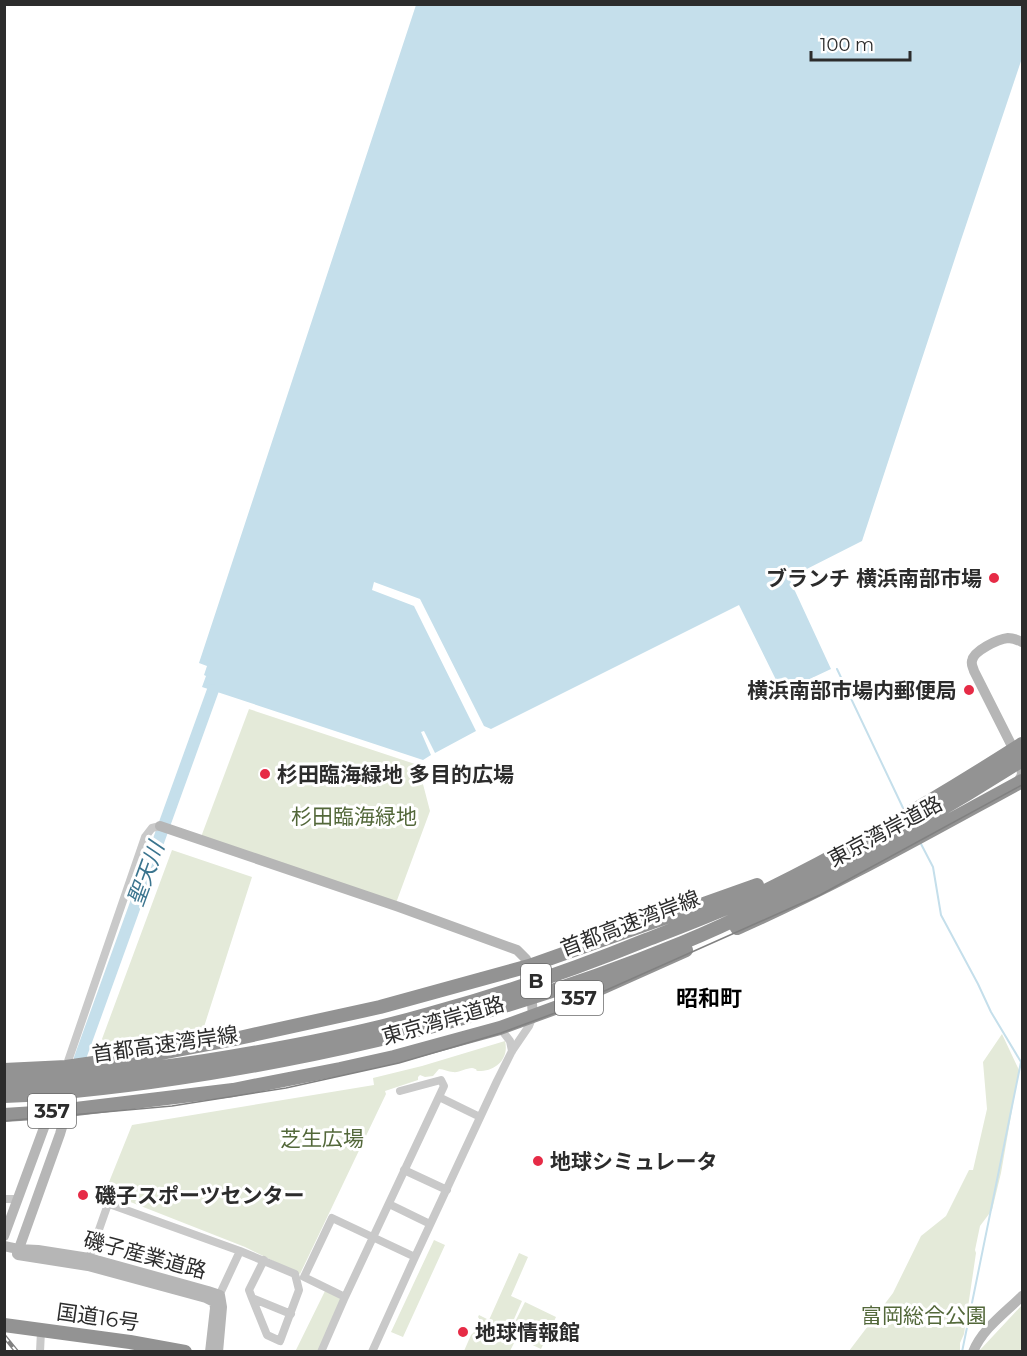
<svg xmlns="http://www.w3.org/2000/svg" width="1027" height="1356" viewBox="0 0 1027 1356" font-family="Montserrat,'Noto Sans JP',sans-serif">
<rect width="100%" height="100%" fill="#fff"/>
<path fill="#e4ead9" d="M249 709 418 765 430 811 396 903 201 837Z
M172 850 252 877 202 1033 107 1046 102 1039Z
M1002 1034 1019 1070 1001 1173 992 1210 980 1226 975 1250 976 1253 964 1334 960 1343V1350L964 1351H849L893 1293 921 1236 946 1216 969 1170H973L987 1109 983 1062Z
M505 1041C509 1057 498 1070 481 1071 472 1071 481 1070 472 1068 466 1068 459 1073 453 1072 448 1072 444 1069 439 1069L433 1076 425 1077 420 1075 418 1077V1080L385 1091 386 1094 300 1274 245 1247 105 1192 132 1125 374 1085 373 1078 422 1066Z
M434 1240 445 1245 403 1337 391 1332Z
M519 1253 528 1257 511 1296 522 1301 507 1335 516 1339 510 1351H464L471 1335 478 1328 487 1336 488 1332 478 1317 479 1315 489 1320Z
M325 1291 343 1298 318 1351 295 1352Z
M525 1302 556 1317 541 1349 509 1334Z
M1022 1305V1351H979Z"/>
<path fill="#c5dfeb" d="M416 5H1022V58L961 240 862 541 789 578 831 669 782 692 739 605 491 729 484 726 420 599 374 582 372 590 414 606 476 731 435 753 424 731 421 732 431 755 423 760 202 687 206 676 204 675 207 666 199 663Z"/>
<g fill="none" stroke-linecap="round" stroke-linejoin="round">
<path stroke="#c5dfeb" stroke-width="2" d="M837 669 904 810
M920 842 933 867 941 915 978 984 991 1012 1021 1062 962 1352"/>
<path stroke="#c5dfeb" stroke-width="12" d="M80 1058 213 690"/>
<path stroke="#c9c9c9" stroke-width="8" d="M500 1028 510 1041 512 1051
M66 1067 145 837 152 828 160 826
M439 1097 480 1117
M404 1170 447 1190
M4 1199H17
M389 1204 430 1224
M240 1251 295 1274 299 1290 280 1341 267 1335 252 1298 291 1314
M89 1258 108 1204 112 1205 240 1251 218 1298
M345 1297 304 1277 332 1218 415 1257
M252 1298 249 1290 264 1260
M40 1352 41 1331
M321 1352 345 1297 444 1086 441 1080 400 1091
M372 1352 415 1257 497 1081 512 1051 529 1026 533 1016"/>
<path stroke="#b6b6b6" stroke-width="10" d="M1016 785 1022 775 1021 764 974 671C973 667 971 665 972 661 973 651 998 639 1008 638 1013 638 1018 640 1022 642
M160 826 399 907 517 950 526 959 529 966 533 1016
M4 1236 59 1087
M4 1246 18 1249 38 1250 89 1258 208 1291 220 1295 222 1307 218 1352
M17 1254 60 1134 67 1110 68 1086
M18 1255 88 1266 206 1298 214 1302 215 1308 210 1352
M973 1352C982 1329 1005 1313 1022 1296"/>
<path stroke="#939393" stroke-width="14" d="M737 928C835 885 928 832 1022 781
M4 1070 66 1067 155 1054 239 1038 380 1007 529 966 757 885
M4 1083C72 1079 138 1071 205 1061 280 1049 356 1035 429 1014 503 994 575 969 646 940 687 924 727 909 767 890 855 847 939 797 1022 744
M4 1096C74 1093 142 1084 210 1073 372 1047 531 1005 682 943 731 923 778 899 824 874 892 839 958 801 1022 760
M4 1115 51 1112 233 1090 340 1069 394 1057 500 1028 533 1016 563 1005 686 950
M4 1325 130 1342 185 1352"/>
<path stroke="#818181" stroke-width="1.5" d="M4 1121 172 1106 286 1088 399 1063 501 1033 555 1013 820 895 1022 785"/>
<defs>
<path id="rail" d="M4 1336 17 1352"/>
</defs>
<use href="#rail" stroke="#818181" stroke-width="4.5"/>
<use href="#rail" stroke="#fff" stroke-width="2" stroke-dasharray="7" stroke-linecap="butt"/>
</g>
<g fill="#e62b46" stroke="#fff" stroke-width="2">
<circle cx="994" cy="578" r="6"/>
<circle cx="969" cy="690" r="6"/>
<circle cx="265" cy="774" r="6"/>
<circle cx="538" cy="1161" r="6"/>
<circle cx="83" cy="1195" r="6"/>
<circle cx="463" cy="1332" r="6"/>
</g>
<g text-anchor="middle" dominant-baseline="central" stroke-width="6" stroke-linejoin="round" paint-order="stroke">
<g fill="#fff" stroke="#6b6b6b" stroke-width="1.5">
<rect x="521" y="964" width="30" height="34" rx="4.5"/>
<rect x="555" y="981" width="48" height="34" rx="4.5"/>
<rect x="28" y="1094" width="48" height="34" rx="4.5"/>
</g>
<g font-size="20" font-weight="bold" fill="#2c2c2c">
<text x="536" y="981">B</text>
<text x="579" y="998">357</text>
<text x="52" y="1111">357</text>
</g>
<g font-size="21" font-weight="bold" fill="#2c2c2c" stroke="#fff" text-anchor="start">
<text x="982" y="578" text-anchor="end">ブランチ 横浜南部市場</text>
<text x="957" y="690" text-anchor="end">横浜南部市場内郵便局</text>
<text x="277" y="774">杉田臨海緑地 多目的広場</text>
<text x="550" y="1161">地球シミュレータ</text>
<text x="95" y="1195">磯子スポーツセンター</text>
<text x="475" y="1332">地球情報館</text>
</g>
<g font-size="21" fill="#53683a" stroke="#fff">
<text x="354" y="816">杉田臨海緑地</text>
<text x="322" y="1138">芝生広場</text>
<text x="924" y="1315">富岡総合公園</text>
</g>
<g font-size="21" fill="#2c2c2c" stroke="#fff">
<text transform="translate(885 831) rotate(-28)">東京湾岸道路</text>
<text transform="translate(630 923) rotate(-21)">首都高速湾岸線</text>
<text transform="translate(443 1020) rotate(-16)">東京湾岸道路</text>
<text transform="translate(165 1044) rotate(-8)">首都高速湾岸線</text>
<text transform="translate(145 1255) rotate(15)">磯子産業道路</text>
<text transform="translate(98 1317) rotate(8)">国道16号</text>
</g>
<g font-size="22" font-style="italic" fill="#3a748e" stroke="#fff">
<text transform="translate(146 874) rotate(-70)">聖天川</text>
</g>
<g font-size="22" font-weight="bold" fill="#000" stroke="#fff">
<text x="709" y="998">昭和町</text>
</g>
</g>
<rect width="1027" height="1356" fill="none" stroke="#2c2c2c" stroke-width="12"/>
<path d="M811 51v9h99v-9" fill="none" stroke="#2c2c2c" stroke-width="3"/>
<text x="820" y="51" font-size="18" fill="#2c2c2c" stroke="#ffffff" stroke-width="4.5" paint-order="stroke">100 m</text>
</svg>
